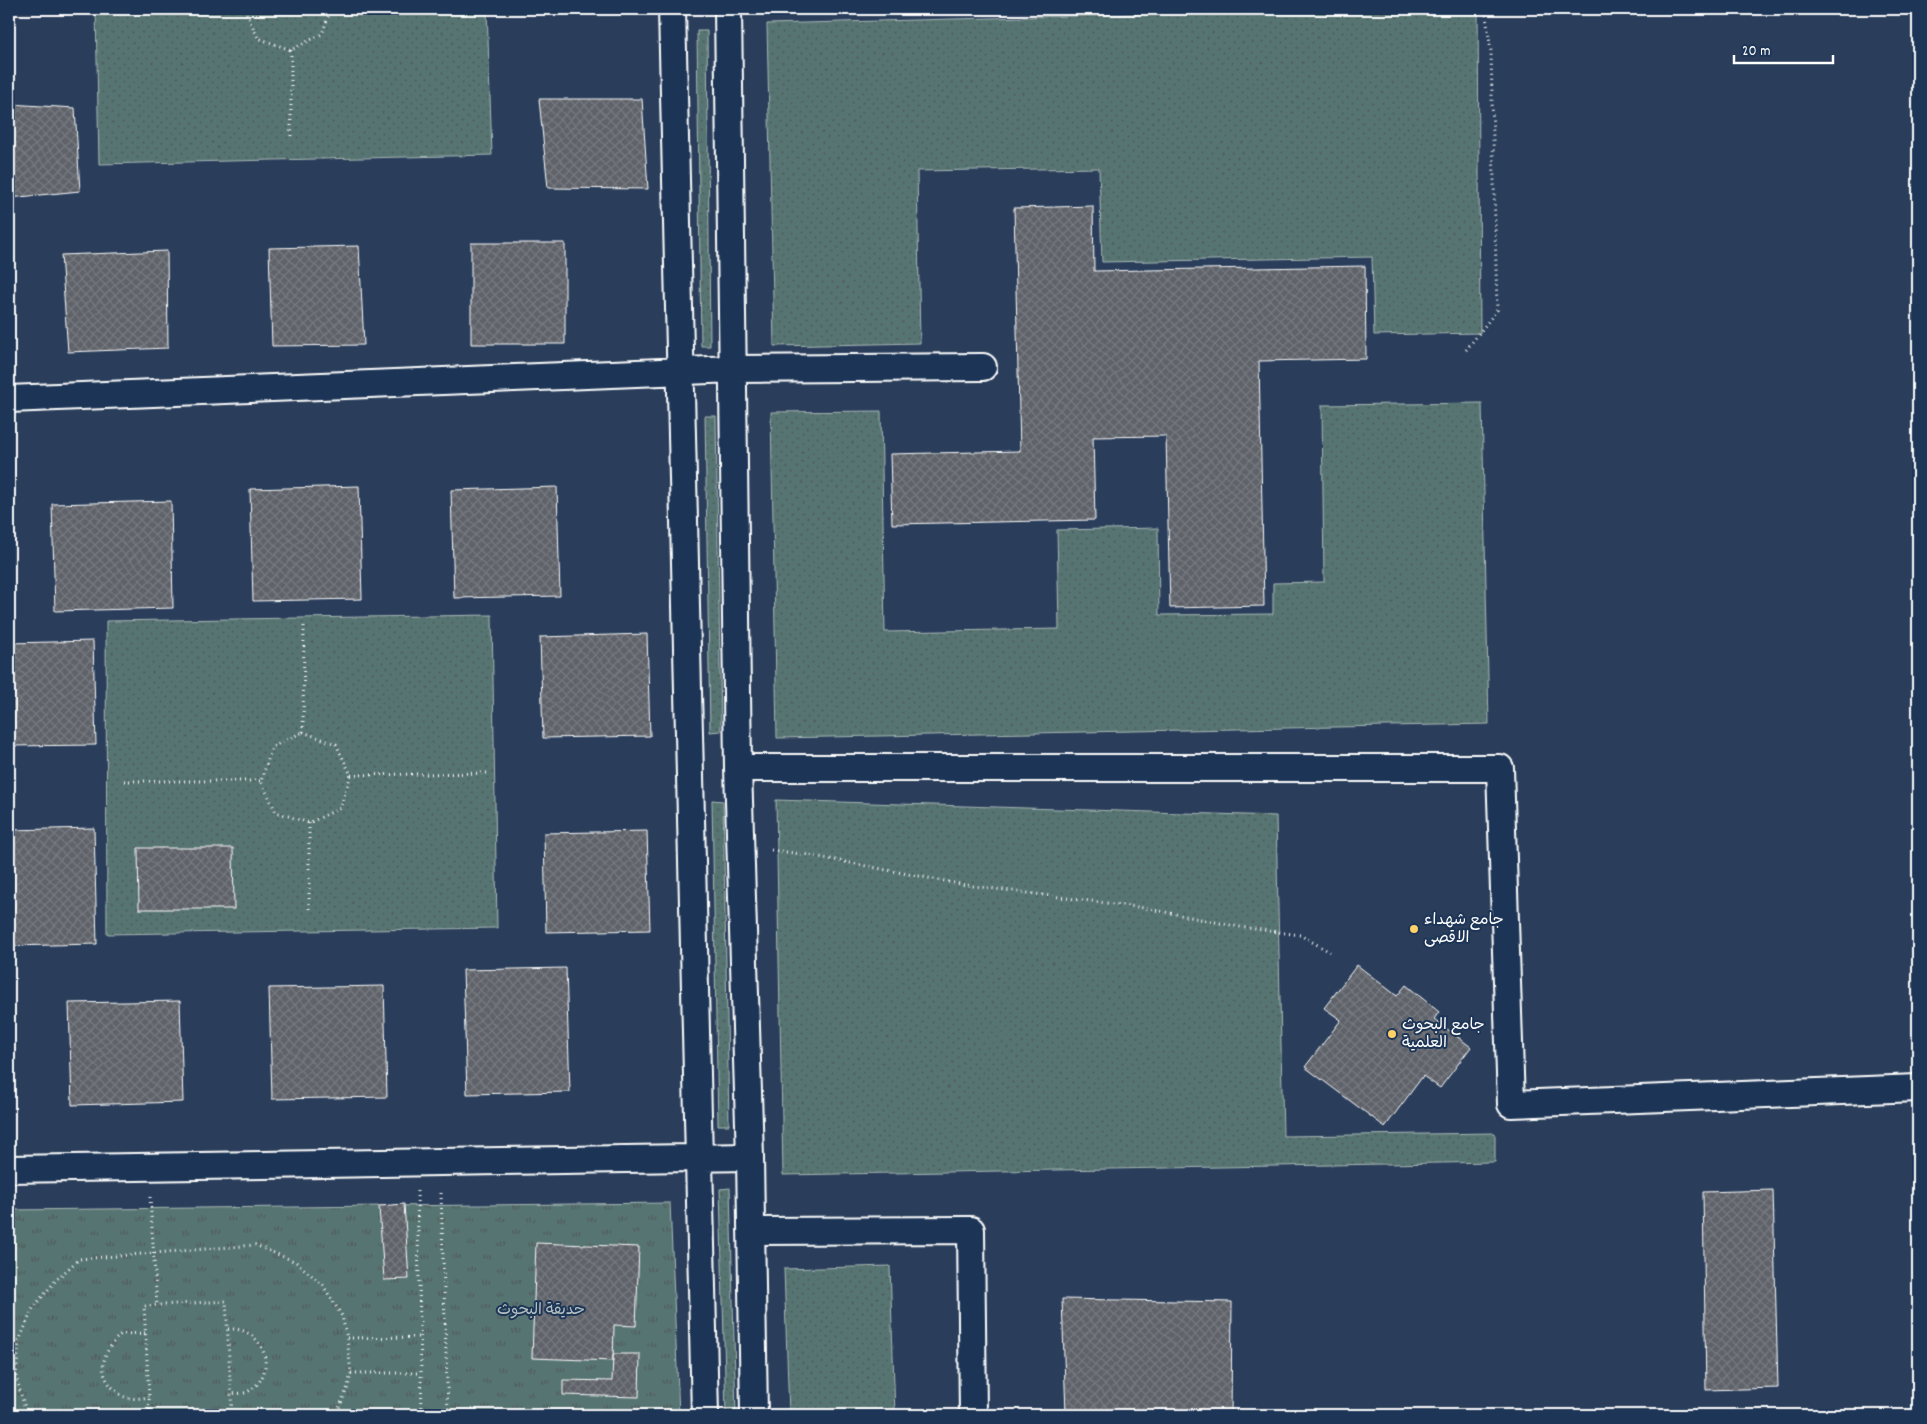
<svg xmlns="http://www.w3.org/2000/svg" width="1927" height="1424" viewBox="0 0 1927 1424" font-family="Dekko,'Playpen Sans Arabic',sans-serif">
<defs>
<pattern id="grass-dots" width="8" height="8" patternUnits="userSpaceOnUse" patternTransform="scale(1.25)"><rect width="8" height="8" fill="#577472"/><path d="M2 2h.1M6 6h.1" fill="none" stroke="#505c5b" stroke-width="1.8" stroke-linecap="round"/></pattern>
<pattern id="park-tufts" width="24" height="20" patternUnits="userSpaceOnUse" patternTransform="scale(1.25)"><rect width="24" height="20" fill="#577472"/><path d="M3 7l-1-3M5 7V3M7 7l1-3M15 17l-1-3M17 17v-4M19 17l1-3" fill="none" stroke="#505c5b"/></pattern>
<pattern id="building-cross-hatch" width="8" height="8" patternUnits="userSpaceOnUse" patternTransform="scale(1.25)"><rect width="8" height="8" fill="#5e6269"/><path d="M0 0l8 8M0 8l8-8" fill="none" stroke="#767a80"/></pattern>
</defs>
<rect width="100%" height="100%" fill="#2a3e5b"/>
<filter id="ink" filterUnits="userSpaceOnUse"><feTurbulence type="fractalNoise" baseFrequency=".02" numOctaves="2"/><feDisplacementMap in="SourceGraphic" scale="10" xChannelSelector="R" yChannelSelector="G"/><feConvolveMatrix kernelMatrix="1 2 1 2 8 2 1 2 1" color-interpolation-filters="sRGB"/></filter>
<g filter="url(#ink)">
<path fill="url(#grass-dots)" stroke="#abbab8" d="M96 9H487L492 155 99 164Z
M1327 9H1478L1480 333 1374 335 1372 257 1102 262 1099 168 917 171 920 343 774 346 767 24Z
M697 31H707L710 346H701Z
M1482 403 1489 724 777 738 771 412 881 411 885 632 1059 629 1057 530 1158 528 1159 615 1273 614V583L1324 582 1322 405Z
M705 416H716L721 731 710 732Z
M492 615 497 928 107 934 106 621Z
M712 800 723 801 729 1125H718Z
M776 800 1276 816 1283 1136 1495 1133V1162L783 1175Z
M730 1188 736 1415H726L720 1189Z
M890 1266 895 1415H789L784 1269Z"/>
<path fill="url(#park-tufts)" stroke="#abbab8" d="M670 1203 679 1415H9V1210Z"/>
<path fill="url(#building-cross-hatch)" stroke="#fff" d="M539 99H642L648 189 548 188Z
M9 104 75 108 80 191 9 198Z
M1093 206 1094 271 1365 266 1366 359 1259 361 1264 606 1170 608 1166 436 1093 437 1095 520 892 524 890 454 1020 451 1014 208Z
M471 243H565V344H471Z
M359 246 364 345 272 346 269 248Z
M167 251 168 348 68 352 61 255Z
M359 486 362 599 253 601 250 489Z
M557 487 560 596 454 598 451 490Z
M171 501 173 608 55 611 52 504Z
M647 634 650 736 543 738 540 637Z
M93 641 96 745 9 746V643Z
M94 828 97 944 9 946V830Z
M647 831 650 930 546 932 544 833Z
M138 848H233L234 909H139Z
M1357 965 1397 996 1406 985 1439 1012 1434 1019 1471 1047 1440 1088 1423 1076 1385 1127 1305 1067 1341 1020 1324 1008Z
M566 968 570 1092 467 1094 463 970Z
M384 986 387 1097 272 1099 269 988Z
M180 1001 183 1102 72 1105 69 1003Z
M1773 1190 1778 1388 1706 1390 1703 1192Z
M404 1204 409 1279 384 1280 379 1206Z
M536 1243 639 1247 636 1326 614 1325 613 1361 532 1358Z
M1062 1299 1232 1302 1231 1415H1066Z
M613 1354H640L639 1397 563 1395V1380L612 1381Z"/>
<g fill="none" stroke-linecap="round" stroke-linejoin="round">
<defs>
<path id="minor" d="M672 9 705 1415
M728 9 738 768 750 1157 754 1415
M9 399 734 369 983 367
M738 768H1500L1511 1104 1918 1088
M9 1169 750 1157
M751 1231 971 1230 973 1415"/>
</defs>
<use href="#minor" stroke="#fff" stroke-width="30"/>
<path stroke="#fff" stroke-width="3" stroke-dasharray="1 4" stroke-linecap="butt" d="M244 9 258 38 291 50 322 34 331 9
M291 50V137
M1466 350 1497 310 1491 51 1485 9
M303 732 336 744 351 775 340 808 309 823 276 812 261 781 272 747Z
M303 732 304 626
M351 775 487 773
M124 781H261
M309 823V911
M771 850 809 855 965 885 1145 908 1240 927 1300 935 1330 952
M417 1191 422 1415
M441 1193 448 1415
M150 1197 157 1306
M228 1329C265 1326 280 1375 247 1392 243 1394 236 1393 231 1394
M145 1333 121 1334C104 1350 94 1372 116 1391 119 1394 125 1398 129 1398 135 1399 143 1398 149 1397
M347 1338 420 1337
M351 1373H420
M27 1415 16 1377 19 1341 33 1308 56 1280 79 1259 255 1245 296 1262 323 1285 342 1316 347 1338 351 1373 348 1387 336 1415
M150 1415 144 1306 226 1301 232 1415"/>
<use href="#minor" stroke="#1d3557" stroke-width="26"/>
</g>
</g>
<g fill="#ffd166" stroke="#1d3557" stroke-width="2">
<circle cx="1414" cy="929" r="5"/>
<circle cx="1392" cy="1034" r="5"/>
</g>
<g text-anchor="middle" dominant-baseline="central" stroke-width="4" stroke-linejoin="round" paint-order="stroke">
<g font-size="16" fill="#fff" stroke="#1d3557" text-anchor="start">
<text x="1424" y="920">جامع شهداء<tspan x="1424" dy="18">الاقصى</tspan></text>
<text x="1402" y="1025">جامع البحوث<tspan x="1402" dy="18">العلمية</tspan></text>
</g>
<g font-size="16" fill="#b3c0c0" stroke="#1d3557">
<text x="541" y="1310">حديقة البحوث</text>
</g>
</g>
<rect width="1927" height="1424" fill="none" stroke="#1d3557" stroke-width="30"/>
<rect x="15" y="15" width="1897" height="1394" fill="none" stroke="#fff" stroke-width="2" filter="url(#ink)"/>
<path d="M1734 55v8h99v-8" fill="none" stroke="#ffffff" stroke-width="2.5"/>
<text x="1742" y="55" font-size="15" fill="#ffffff" stroke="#1d3557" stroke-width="4" paint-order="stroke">20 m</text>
</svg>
